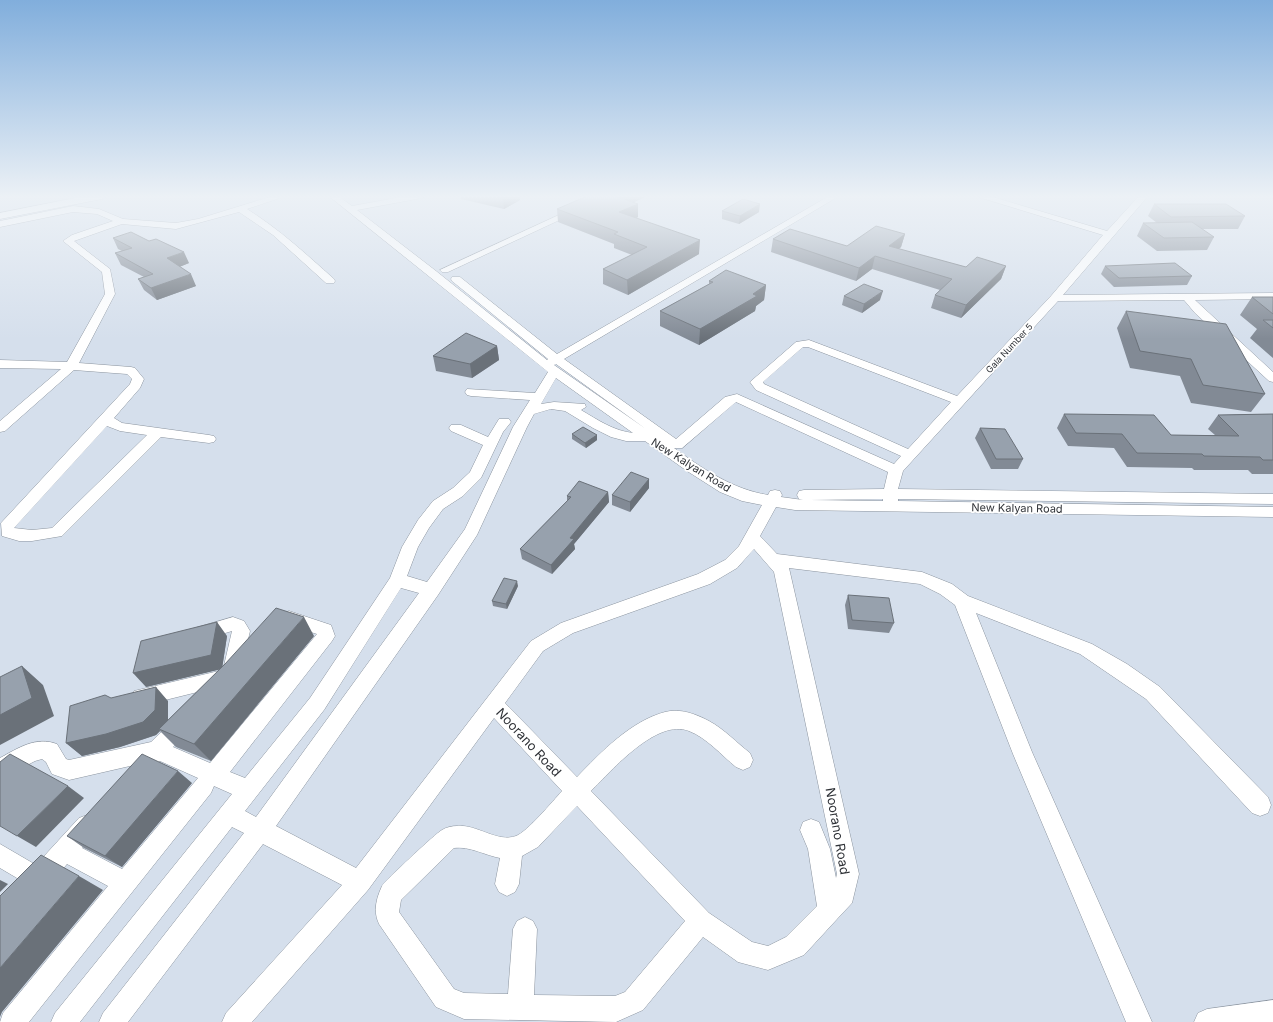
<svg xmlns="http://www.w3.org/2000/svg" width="1273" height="1022" viewBox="0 0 1273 1022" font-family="Inter,sans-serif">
<rect width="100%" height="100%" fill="#d5dfec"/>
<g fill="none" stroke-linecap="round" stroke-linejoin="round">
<defs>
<path id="minor" d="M273 196H286L247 209C279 229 306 254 334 279L335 281 334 283H326L273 235 239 212 176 229 122 224 74 241 110 269 115 294 79 363 131 367 135 368 144 379 140 388 114 418 122 423 209 435 214 436 216 439 214 442 209 443 161 437 62 536 32 541H19L2 536 1 523 130 384 132 379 127 374 74 370 5 431 0 432V421L61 369 0 368V360L67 362 105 294 102 272 63 241 72 235 113 221 97 214 73 212 0 227V221L73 206 99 209 123 219 176 223 198 219ZM107 426 120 431 147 435 52 528 32 530 14 528Z
M329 196H338L352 206 407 196H426L422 198 357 210 436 271 547 360 548 359 452 281 451 279 452 277H460L557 354 829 196H839L564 359 676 439 725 397 737 394 894 464 901 456 756 390 750 382 796 342 809 340 957 396 1051 296 1103 235 975 196H989L1107 231 1139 196H1148L1063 295 1273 293V299L1195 300 1273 372V382L1269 381 1195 313 1184 300 1058 301 903 471 898 489 1273 494V504L898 499V501L1273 507V517L795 510 776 507 760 536 777 554 922 572 952 584 968 596 1092 644 1127 664 1160 687 1268 797 1271 805 1268 813 1260 816 1252 813 1146 699 1080 654 976 613 1032 752 1152 1022H1126L1013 754 955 605 940 594 920 584 789 568 859 874 852 903 838 918 804 955 768 970 738 962 703 937 643 1010 616 1022 464 1019 436 1007 379 924C373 911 376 899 382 886 385 881 436 833 442 830 447 827 452 826 457 826 477 824 497 843 516 836 527 832 553 801 562 791L494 718 368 890 252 1022H222L226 1013 342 885 263 844 128 1022H99L103 1013 244 833 232 827 80 1022H51L55 1013 232 794 214 786 211 793 29 1022H0L3 1013 108 886 67 864 47 888 39 891 0 868V844L36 865 79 818 87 815 95 818 98 826 95 834 82 848 122 869 198 778 160 761 151 767 143 763 69 780 52 774 46 762 42 759 35 761 0 779V758C18 748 36 736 57 744L66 759 69 760 151 742 175 719 182 716 189 719 192 725 189 731 173 747 210 763 317 634 283 623 280 618 283 613 289 611 331 625 335 636 332 641 230 772 245 778 310 698 390 578 402 547 418 520 433 501 453 488 470 472 483 445 451 431 449 428 451 425H461L488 437 499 419H509L511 422 503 432 481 478 463 496 443 509 429 528 418 547 407 576 427 582 465 529 513 427 530 400 471 396 467 395 465 392 467 389 535 393 548 372ZM803 347H808L951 402 908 449 764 384 763 382ZM556 364 646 429 554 365ZM556 378 633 433C614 431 598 420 581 410L586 407 585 404 554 402 541 404ZM736 402 888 472 884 489 804 490 799 491 797 495 799 499 803 500 781 497 782 495 780 491 775 490 770 491 768 495C732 489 703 469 674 448H682ZM551 409 565 411 593 428 611 437 626 441H645L687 471 720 492 742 501 762 505 739 546 725 560 698 574 561 623 531 641 356 868 276 826 438 595 477 535 527 427 534 414ZM883 499V501L810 500ZM754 549 774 572 837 874 836 878 830 849 819 822 811 819 803 822 800 830 808 849 817 906 786 937 768 946 752 942 709 913 591 791C612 770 657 718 689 731 707 738 721 755 736 767L743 770 750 767 753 760 750 753C737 743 724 729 709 721 696 714 680 708 665 712 631 721 601 752 577 777L505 703 543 651 573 633 710 584 737 568ZM401 588 419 593 256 817 245 811 324 710ZM577 806 685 921 625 992 615 996 534 995 537 929 533 921 525 917 517 921 513 929 508 994 464 993 454 989 399 912 401 900 454 848C470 846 484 855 500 858L495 884 499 892 507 896 515 892 519 884 522 856 538 847Z
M600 196H611L448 272H442L440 270Z
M233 617 244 621 250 631 238 682 141 706 134 703 131 697 134 691 223 670 232 631 202 640 196 638 193 633 196 628Z
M1273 1000V1022H1194L1198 1013 1207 1009Z"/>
<path id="major" d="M85 196H107L102 199 0 219V213Z"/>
</defs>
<use href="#minor" stroke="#8b949f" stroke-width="1"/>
<use href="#major" stroke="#8b949f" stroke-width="1"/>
<use href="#minor" fill="#fff" fill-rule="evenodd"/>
<use href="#major" fill="#fff" fill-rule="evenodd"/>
</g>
<path fill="#828a95" d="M461 196H520V200L504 209 461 199Z
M647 196 634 202 638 217 636 218 699 254 628 295 603 284V269L632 255 614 248V244L558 222 557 209Z
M1154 204 1245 216 1238 229H1201L1214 237 1207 250 1157 251 1137 236 1143 223H1157L1148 216Z
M722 211 759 212 739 224 722 219Z
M905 234 901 247 899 249 966 267 1006 266 1001 279 961 318 931 308 935 295 940 290 872 269 856 281 771 252 773 239 847 246Z
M113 238 189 263 179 267 196 286 157 300 144 290 138 279 144 277 121 265 115 253 122 251 118 249Z
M1105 266 1192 276 1187 285 1114 287 1101 274Z
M709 281 766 285 764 300 756 306 755 311 699 345 660 326V311L709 284Z
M844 296 880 300 862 313 842 305Z
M1252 297H1273V358L1250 338 1257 329 1240 315Z
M1126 311 1265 394 1251 412 1191 403 1180 376 1130 368 1117 328Z
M497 346 499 360 472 378 436 371 433 356Z
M1064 414 1171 435H1215L1208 429 1218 415 1273 414V474H1252L1248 470H1194L1192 468 1127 467 1114 448 1068 446 1057 428Z
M980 428 1023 459 1018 469H991L975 438Z
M572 434 597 435V440L586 448 572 439Z
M649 479V488L630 512 612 505V495Z
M608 492 609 502 574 544 575 549 552 574 522 559 520 549 567 501V496Z
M518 586 507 609 493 606 492 601Z
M848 595 894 623 889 633 848 629 845 605Z
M227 636 222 668 314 636 211 761 176 747 160 731 156 735 120 747 82 756 66 743 111 698 168 701V720L220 669 146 687Z
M192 783 122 867 84 848 67 836Z"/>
<path fill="#6a7179" d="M505 196H520V200L504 209 503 198Z
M619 196H647L618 210V197Z
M638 204V217L620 226 619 212Z
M760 204 759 212 739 224 740 216Z
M905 234 901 247 886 258 889 246Z
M700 240 699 254 628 295 627 280Z
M184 252 189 263 172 270 167 258Z
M875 256 872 269 856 281 859 268Z
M1006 266 1001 279 961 318 966 305Z
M191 274 196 286 157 300 151 288Z
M766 285 764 300 756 306 755 311 699 345 700 329Z
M883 291 880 300 862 313 864 304Z
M497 346 499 360 472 378 470 364Z
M597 435V440L586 448 585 443Z
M649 479V488L630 512V502Z
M608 492 609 502 574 544 575 549 552 574 551 565 570 538Z
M517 581 518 586 507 609 506 604Z
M304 617 314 636 211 761 194 744Z
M217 622 227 636 222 669 146 687 133 673Z
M22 666 43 685 54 716 0 745V715Z
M156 687 168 701V724L159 729 160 731 156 735 120 747 82 756 66 743Z
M178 771 192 783 122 867 105 856Z
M68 786 84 798 36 847 17 836Z
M79 876 103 890 2 1012 0 1017V968Z
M0 880 8 884 0 892Z"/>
<path fill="#97a1ad" stroke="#6a7179" d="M497 196H505L503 198Z
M587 196H619L618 197 638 204 619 212 700 240 627 280 603 269 647 247 614 234 618 232 557 209Z
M743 199 760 204 740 216 722 211Z
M1154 204H1226L1245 216 1171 217Z
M1192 222 1214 237 1164 238 1143 223Z
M876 226 905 234 889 246 966 267 977 257 1006 266 966 305 935 295 952 279 875 256 859 268 773 239 790 229 847 246Z
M131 232 149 241 156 239 184 252 167 258 191 274 151 288 138 279 153 274 115 253 132 248 113 238Z
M1175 263 1192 276 1119 278 1105 266Z
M726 270 766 285 753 294 757 296 700 329 660 311 713 282 709 281Z
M864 284 883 291 864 304 844 296Z
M1252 297H1273V314Z
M1126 311 1226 324 1265 394 1203 385 1191 359 1140 351Z
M1263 320H1273V328Z
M466 333 497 346 470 364 433 356Z
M1064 414 1154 415 1171 435 1239 436 1218 415 1273 414V460H1263L1260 457 1204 456 1202 454 1137 453 1122 434 1076 433Z
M583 427 597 435 585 443 572 434Z
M980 428 1005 429 1023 459H996Z
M631 472 649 479 630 502 612 495Z
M579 481 608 492 570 538 574 539 551 565 520 549 571 497 567 496Z
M504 578 517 581 506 604 492 601Z
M848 595 889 598 894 623 852 620Z
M276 608 304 617 194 744 159 729 225 664Z
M217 622 211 655 133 673 141 641Z
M22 666 32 698 0 715V677Z
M156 687 155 710 143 722 106 734 66 743 70 706 105 695 111 698Z
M10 754 68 786 17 836 0 826V762Z
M142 754 178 771 105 856 67 836Z
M41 855 79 876 0 968V896Z"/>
<linearGradient id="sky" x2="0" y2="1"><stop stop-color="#81aedc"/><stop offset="0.58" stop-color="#ecf1f6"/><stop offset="1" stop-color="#ecf1f6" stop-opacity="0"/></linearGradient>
<rect width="1273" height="339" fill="url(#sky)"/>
<g text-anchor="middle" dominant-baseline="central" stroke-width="3.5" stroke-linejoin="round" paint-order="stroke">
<g font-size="9" fill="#2e3136" stroke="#fff">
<text transform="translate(1009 348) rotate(-47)">Gala Number 5</text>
</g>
<g font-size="11" fill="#2e3136" stroke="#fff">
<text transform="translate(691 465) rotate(32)">New Kalyan Road</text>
<text transform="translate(1017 508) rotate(1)">New Kalyan Road</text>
</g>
<g font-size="13" fill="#2e3136" stroke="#fff">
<text transform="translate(529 742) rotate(47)">Noorano Road</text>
<text transform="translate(838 831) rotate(80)">Noorano Road</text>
</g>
</g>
</svg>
